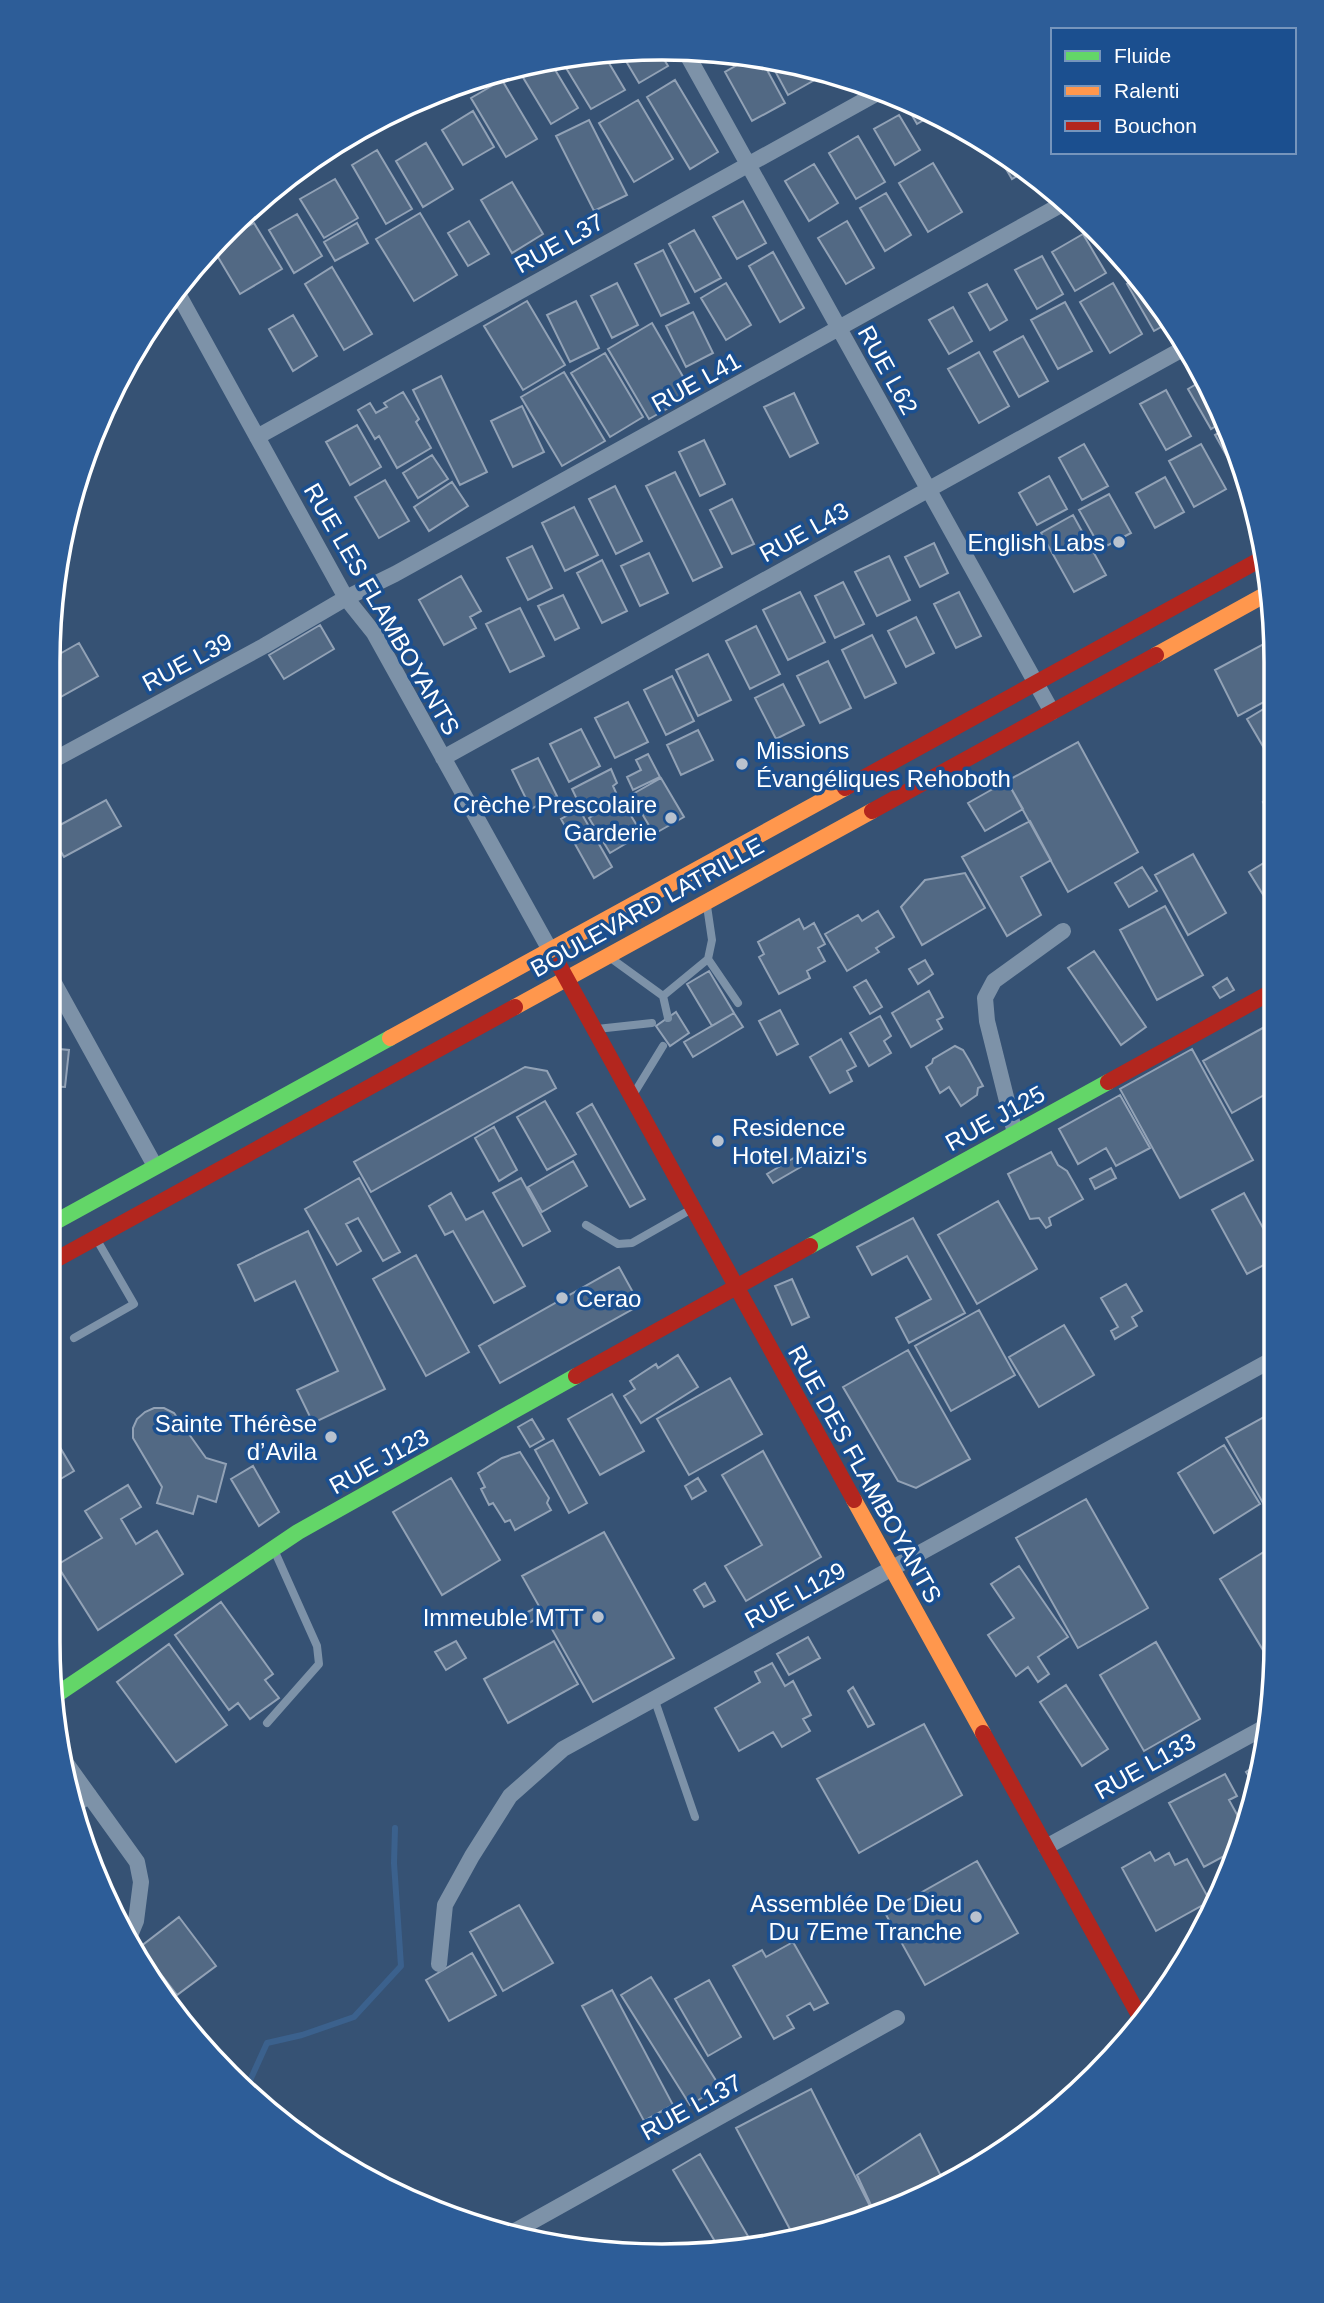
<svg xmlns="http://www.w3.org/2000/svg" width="1324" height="2303" viewBox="0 0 1324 2303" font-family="Arial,sans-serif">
<rect width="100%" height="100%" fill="#365274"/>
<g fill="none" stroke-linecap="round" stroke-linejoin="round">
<path stroke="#3b618d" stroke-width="6" d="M248 2085 267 2043 302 2035 354 2017 401 1966 394 1863 395 1828"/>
</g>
<path fill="#526984" stroke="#92a2b6" stroke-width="2" d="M657 48 668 66 639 83 620 51Z
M603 53 625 90 591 109 560 58Z
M753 56 760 57 785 103 752 121 725 72Z
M548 58 578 108 551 124 521 74Z
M768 58 782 59 827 73 788 95Z
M502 80 537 139 506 157 471 98Z
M675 80 718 152 690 169 647 97Z
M905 98 934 114 917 124 903 100Z
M638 100 673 159 634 182 599 123Z
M473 111 494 147 463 165 442 130Z
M899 115 920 150 895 165 874 129Z
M589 120 627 195 594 211 556 136Z
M858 136 885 182 856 199 829 153Z
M426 143 453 189 423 207 396 161Z
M992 145 1003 151 1027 170 1012 179Z
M377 150 412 209 386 224 352 165Z
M933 163 962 212 928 232 899 183Z
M814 164 838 203 809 221 785 181Z
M335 179 358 218 324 238 300 199Z
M512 182 543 234 512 253 481 200Z
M886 193 911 235 885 251 860 208Z
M743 201 766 243 737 259 713 217Z
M420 213 457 275 414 301 376 239Z
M297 214 322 256 294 273 269 230Z
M469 221 489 254 468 266 448 233Z
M847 221 874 268 846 284 818 238Z
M254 223 282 269 240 294 212 247Z
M357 223 368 243 335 261 324 242Z
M694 230 721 278 695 292 669 244Z
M1083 234 1106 273 1075 291 1052 252Z
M1104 236 1129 269 1124 272Z
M663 250 689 303 661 316 635 264Z
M773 252 804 308 780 322 749 266Z
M1042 256 1063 294 1037 309 1015 270Z
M332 267 372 334 344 350 305 284Z
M1136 279 1170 322 1154 331 1127 284Z
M617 283 638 325 612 338 591 296Z
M726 283 751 325 726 340 701 298Z
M1113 283 1142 334 1110 353 1080 302Z
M987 284 1007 320 990 330 969 293Z
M527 301 565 365 523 390 484 326Z
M576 301 599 348 570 362 547 315Z
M1065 302 1092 351 1058 369 1031 320Z
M953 307 972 341 949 354 929 320Z
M693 312 713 353 686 367 666 326Z
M293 315 317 356 293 371 269 329Z
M652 323 693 394 649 419 608 349Z
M1023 336 1048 381 1019 397 994 352Z
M979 352 1009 406 979 423 948 369Z
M605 353 643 417 610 437 571 373Z
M564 372 605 441 562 466 521 397Z
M441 376 487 472 460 485 413 390Z
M1205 379 1224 421 1211 429 1188 389Z
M1166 390 1191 436 1166 450 1140 404Z
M403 392 419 419 416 422 431 448 397 468 379 436 375 439 358 410 370 403 376 413 387 407 384 403Z
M794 393 818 443 790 457 764 407Z
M522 406 544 452 513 467 491 421Z
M357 425 381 467 350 485 326 442Z
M1228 428 1244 465 1248 482 1243 485 1215 435Z
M704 440 725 484 700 496 679 452Z
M1084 444 1108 486 1082 500 1059 458Z
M1201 444 1226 489 1194 507 1169 461Z
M432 455 448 479 418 498 403 473Z
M675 472 722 567 693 581 646 486Z
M1049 476 1067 509 1037 525 1019 493Z
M1165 477 1184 512 1155 528 1136 493Z
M385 480 409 521 379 538 355 497Z
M452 482 468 506 429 531 414 507Z
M615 486 642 541 616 554 589 499Z
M1109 494 1131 533 1101 549 1079 510Z
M732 499 754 544 732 554 710 510Z
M574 507 598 555 565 571 542 523Z
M1073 515 1106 575 1074 592 1041 533Z
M934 543 948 573 920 587 905 557Z
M532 546 552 588 528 600 507 558Z
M649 553 668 593 640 606 621 566Z
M889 556 910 600 877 616 855 572Z
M602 560 627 611 602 623 577 573Z
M461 576 481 611 470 617 476 628 444 645 419 600Z
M843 582 864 624 835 638 815 596Z
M800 592 825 642 788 660 763 610Z
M959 592 981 636 956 648 934 604Z
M563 595 579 628 555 640 538 606Z
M520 608 544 656 510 672 486 624Z
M916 617 934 653 906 667 888 631Z
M320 625 334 649 284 679 269 655Z
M756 626 780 674 750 689 726 641Z
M872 635 896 683 865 698 842 650Z
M1275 638V696L1238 716 1215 670Z
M79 643 98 676 48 704 49 660Z
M708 654 731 700 698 716 676 670Z
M828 661 851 708 820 723 797 676Z
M672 676 694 721 666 735 644 690Z
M783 684 804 725 776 739 755 698Z
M628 702 648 742 615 758 595 718Z
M1275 702V767L1247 719Z
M581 729 600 766 569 782 550 744Z
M698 730 713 760 681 775 667 745Z
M1078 742 1138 852 1068 892 1007 781Z
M648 754 660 777 633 790 627 777 641 770 636 760Z
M538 758 557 796 531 809 512 770Z
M611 769 617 783 613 786 618 797 584 814 572 789Z
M661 778 684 817 654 834 631 795Z
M1007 781 1023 809 985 831 968 803Z
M1275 794V819L1274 820 1263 802Z
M621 799 642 834 610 853 589 818Z
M106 800 121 826 64 857 49 831Z
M579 809 612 867 594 878 561 819Z
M1030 821 1051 860 1021 877 1041 915 1007 936 962 857Z
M1193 854 1226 913 1188 935 1155 875Z
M1275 856V914L1249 872Z
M1142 867 1157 891 1129 907 1115 883Z
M965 873 985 908 922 945 901 907 925 880Z
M1165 906 1203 975 1157 1000 1120 930Z
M878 911 894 937 876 948 879 952 847 971 825 934 858 915 862 921Z
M799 919 804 929 814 923 825 944 818 948 825 961 807 971 810 978 779 994 759 957 764 954 758 942Z
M1094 951 1146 1027 1121 1045 1068 968Z
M925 960 933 974 918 984 909 969Z
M709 971 734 1013 712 1026 687 984Z
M1227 978 1234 990 1220 998 1213 987Z
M866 980 882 1007 870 1014 854 987Z
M929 991 943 1017 937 1020 942 1029 911 1047 892 1013Z
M780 1010 798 1044 777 1055 759 1021Z
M676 1012 689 1033 670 1046 656 1026Z
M734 1013 743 1027 693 1057 684 1042Z
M880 1016 891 1036 884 1041 891 1053 869 1066 850 1033Z
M1270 1024 1275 1034V1089L1232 1113 1203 1061Z
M841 1039 856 1066 847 1071 852 1081 830 1093 810 1057Z
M955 1046 963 1050 969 1060 983 1086 978 1088 977 1095 961 1106 949 1087 940 1093 926 1067 932 1063 933 1059Z
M48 1048 69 1050 65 1087 48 1086Z
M1192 1049 1253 1160 1180 1198 1120 1089Z
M525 1067 547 1071 556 1088 371 1192 354 1162Z
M1120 1095 1150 1148 1116 1166 1106 1148 1078 1164 1059 1129Z
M545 1101 576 1154 547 1170 517 1117Z
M592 1104 645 1199 630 1207 577 1113Z
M494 1127 517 1170 499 1181 475 1138Z
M812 1147 818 1157 773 1183 767 1174Z
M1051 1152 1058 1165 1067 1171 1083 1199 1049 1218 1051 1225 1046 1228 1039 1218 1030 1219 1008 1174Z
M573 1161 587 1186 542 1212 528 1187Z
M1111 1168 1116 1178 1095 1189 1090 1179Z
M359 1178 400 1252 383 1261 358 1218 346 1224 361 1251 337 1265 305 1209Z
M521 1178 550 1231 523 1246 493 1193Z
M451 1193 466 1220 483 1211 525 1286 494 1303 453 1231 445 1235 429 1206Z
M1244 1193 1275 1250V1259L1247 1274 1212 1210Z
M998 1201 1037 1269 977 1304 938 1235Z
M913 1218 965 1313 909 1343 896 1318 931 1299 907 1256 872 1275 857 1247Z
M308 1231 385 1389 313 1423 297 1390 338 1371 295 1281 255 1301 238 1265Z
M416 1255 469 1352 426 1376 373 1279Z
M619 1267 640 1305 500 1383 479 1346Z
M792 1279 809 1317 792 1325 775 1286Z
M1126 1284 1142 1311 1132 1317 1137 1326 1115 1339 1111 1331 1118 1327 1101 1298Z
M979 1310 1015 1375 951 1411 915 1346Z
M1064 1325 1094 1375 1039 1407 1009 1357Z
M48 1341 57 1350 59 1358V1368L55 1376 48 1382Z
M908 1350 970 1459 916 1488 898 1481 843 1387Z
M678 1355 698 1387 641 1423 624 1396 635 1389 630 1381 656 1364 658 1368Z
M730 1378 762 1434 689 1475 657 1419Z
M612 1394 644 1451 600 1475 568 1419Z
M154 1408H164L174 1413 206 1458 226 1464 216 1502 198 1496 193 1514 157 1503 162 1487 133 1438V1428L137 1419 145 1412Z
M1275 1411V1524L1226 1438Z
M532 1419 544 1439 530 1447 518 1427Z
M48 1427 74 1471 47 1487Z
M553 1440 587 1503 569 1513 535 1450Z
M1224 1445 1260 1504 1214 1533 1178 1473Z
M763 1451 821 1557 746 1601 725 1566 762 1545 722 1475Z
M520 1452 549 1498 547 1503 551 1510 515 1530 510 1520 505 1522 493 1503 489 1505 481 1489 485 1487 478 1473 502 1458Z
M253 1466 279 1512 259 1526 231 1479Z
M451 1478 500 1560 442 1595 393 1512Z
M698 1478 706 1491 692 1499 685 1486Z
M128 1485 141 1507 121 1519 136 1544 157 1531 183 1574 98 1630 57 1565 102 1538 85 1511Z
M1086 1499 1148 1608 1078 1648 1016 1538Z
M604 1532 674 1658 593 1702 522 1576Z
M1275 1545V1670L1220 1579Z
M1019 1566 1068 1637 1038 1657 1049 1674 1038 1682 1028 1667 1016 1676 988 1635 1014 1618 991 1584Z
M705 1583 715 1601 704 1607 694 1590Z
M221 1602 273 1674 265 1680 279 1698 250 1719 238 1703 229 1710 175 1635Z
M537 1607 542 1616 529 1623 524 1614Z
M808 1637 820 1658 789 1675 777 1654Z
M456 1641 466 1658 446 1670 435 1652Z
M554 1641 578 1684 508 1723 484 1679Z
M1156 1642 1200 1719 1144 1751 1100 1675Z
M169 1644 227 1725 176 1762 117 1682Z
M772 1663 785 1686 793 1681 811 1715 803 1719 810 1731 782 1747 773 1732 739 1751 715 1708 760 1682 755 1672Z
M1066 1685 1108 1749 1082 1766 1040 1702Z
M853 1687 874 1724 868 1727 848 1691Z
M924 1724 962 1795 859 1853 817 1779Z
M1259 1763 1255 1786 1246 1772Z
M1225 1774 1237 1796 1229 1800 1246 1831 1244 1839 1239 1848 1204 1867 1169 1803Z
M1150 1852 1155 1861 1169 1853 1175 1865 1187 1859 1210 1901 1156 1931 1122 1868Z
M977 1861 1018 1933 925 1985 885 1913Z
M519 1905 553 1963 503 1991 470 1932Z
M179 1917 216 1966 177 1995 140 1947Z
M793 1942 828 2003 814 2010 810 2003 787 2016 794 2028 774 2039 733 1966 762 1950 766 1957Z
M472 1953 496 1995 449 2021 426 1980Z
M651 1977 720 2087 690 2105 621 1995Z
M709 1980 741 2037 708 2056 675 1999Z
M612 1990 673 2105 644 2121 582 2006Z
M811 2089 874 2214 792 2233 736 2128Z
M920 2134 942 2178 887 2211 875 2214 857 2175Z
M700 2154 752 2243 720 2250 673 2170Z
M704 2242 710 2253 702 2254 684 2253Z"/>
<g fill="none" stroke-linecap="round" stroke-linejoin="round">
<path stroke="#7d92a8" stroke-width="8" d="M612 959 663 996 668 1018
M708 959 738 1003
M663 996 708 959 712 940 707 906
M597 1029 652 1023
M633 1095 663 1046
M586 1225 618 1244 632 1243 690 1210
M74 1338 134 1304 97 1240
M654 1698 695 1817
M267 1723 319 1664 317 1646 275 1552"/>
<path stroke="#7d92a8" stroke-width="16" d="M684 49 1052 712
M319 152 330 146
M176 290 346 598 374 633 550 950
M257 437 883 90
M443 758 1188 346
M48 763 264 646 346 598 395 574 1066 202
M48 972 155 1166
M1015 1133 987 1021 985 998 994 981 1063 931
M68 1766 137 1862 141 1882 136 1921 131 1933
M74 1806 89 1795
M1046 1847 1267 1726
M439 1964 445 1905 472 1856 510 1796 563 1749 1275 1358
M508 2235 897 2018"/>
<path stroke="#63d668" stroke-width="16" d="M48 1226 390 1038
M810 1246 1108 1082
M56 1695 298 1532 576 1376"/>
<path stroke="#ff974d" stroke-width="16" d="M1156 655 1270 592
M515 1007 872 811
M390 1038 845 788
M854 1500 983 1733"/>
<path stroke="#b3261e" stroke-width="16" d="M845 788 1263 558
M872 811 1156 655
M559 965 854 1500
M1108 1082 1275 990
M48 1264 515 1007
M576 1376 810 1246
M983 1733 1141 2019"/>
</g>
<g fill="#b9c2ce" stroke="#1b4f8f" stroke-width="2.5">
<circle cx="1119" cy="542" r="7"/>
<circle cx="742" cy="764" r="7"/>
<circle cx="671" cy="818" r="7"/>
<circle cx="718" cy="1141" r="7"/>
<circle cx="562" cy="1298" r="7"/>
<circle cx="331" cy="1437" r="7"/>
<circle cx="598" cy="1617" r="7"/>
<circle cx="976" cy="1917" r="7"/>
</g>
<g text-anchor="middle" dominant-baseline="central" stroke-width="7" stroke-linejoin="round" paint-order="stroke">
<g font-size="24" fill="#fff" stroke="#1b4f8f">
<text transform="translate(559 243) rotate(-29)">RUE L37</text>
<text transform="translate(888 370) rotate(61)">RUE L62</text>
<text transform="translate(696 382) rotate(-29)">RUE L41</text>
<text transform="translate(804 532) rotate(-29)">RUE L43</text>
<text transform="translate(382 609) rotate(60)">RUE LES FLAMBOYANTS</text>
<text transform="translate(187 662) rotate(-28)">RUE L39</text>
<text transform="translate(647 907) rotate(-29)">BOULEVARD LATRILLE</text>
<text transform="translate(995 1118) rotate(-29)">RUE J125</text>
<text transform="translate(379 1461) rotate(-29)">RUE J123</text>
<text transform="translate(865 1474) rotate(61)">RUE DES FLAMBOYANTS</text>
<text transform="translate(795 1595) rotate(-29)">RUE L129</text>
<text transform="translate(1145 1766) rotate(-29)">RUE L133</text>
<text transform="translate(691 2107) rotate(-29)">RUE L137</text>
</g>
<g font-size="24" fill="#fff" stroke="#1b4f8f" text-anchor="end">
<text x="1105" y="542">English Labs</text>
<text x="756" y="750" text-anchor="start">Missions<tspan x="756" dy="28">Évangéliques Rehoboth</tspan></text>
<text x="657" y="804">Crèche Prescolaire<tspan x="657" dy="28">Garderie</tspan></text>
<text x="732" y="1127" text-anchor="start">Residence<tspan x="732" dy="28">Hotel Maizi's</tspan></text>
<text x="576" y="1298" text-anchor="start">Cerao</text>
<text x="317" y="1423">Sainte Thérèse<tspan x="317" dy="28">d’Avila</tspan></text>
<text x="584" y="1617">Immeuble MTT</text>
<text x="962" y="1903">Assemblée De Dieu<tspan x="962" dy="28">Du 7Eme Tranche</tspan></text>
</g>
</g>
<path d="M0 0H1324V2303H0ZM662 60H662A602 602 0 0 1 1264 662V1642A602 602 0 0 1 662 2244H662A602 602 0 0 1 60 1642V662A602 602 0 0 1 662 60Z" fill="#2d5d98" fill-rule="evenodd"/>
<path fill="none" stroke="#fff" stroke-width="3.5" d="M662 60H662A602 602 0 0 1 1264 662V1642A602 602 0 0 1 662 2244H662A602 602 0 0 1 60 1642V662A602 602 0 0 1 662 60Z"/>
<rect x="1051" y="28" width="245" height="126" fill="#1b4f8f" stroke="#7695bc" stroke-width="2"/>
<rect x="1065" y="51" width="35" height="10" fill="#63d668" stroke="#7695bc" stroke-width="2"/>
<text x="1114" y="63" font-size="21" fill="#ffffff">Fluide</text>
<rect x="1065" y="86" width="35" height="10" fill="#ff974d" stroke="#7695bc" stroke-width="2"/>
<text x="1114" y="98" font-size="21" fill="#ffffff">Ralenti</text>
<rect x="1065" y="121" width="35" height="10" fill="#b3261e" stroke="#7695bc" stroke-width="2"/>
<text x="1114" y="133" font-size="21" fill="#ffffff">Bouchon</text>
</svg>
